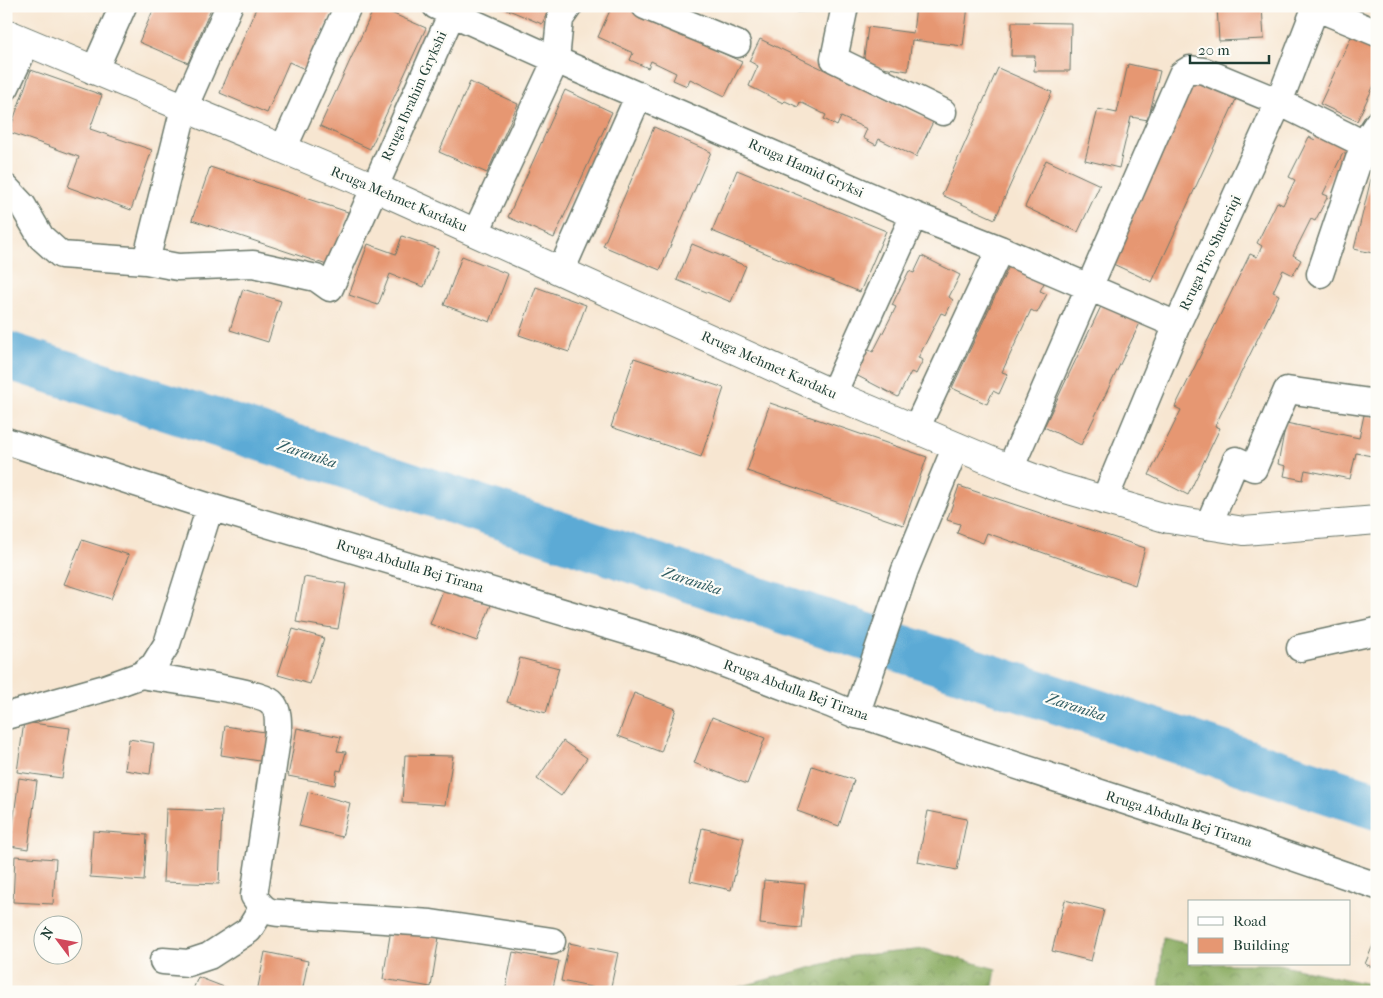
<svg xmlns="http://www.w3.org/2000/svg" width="1383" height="998" viewBox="0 0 1383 998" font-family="'IM FELL French Canon',serif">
<defs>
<pattern id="forest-crowns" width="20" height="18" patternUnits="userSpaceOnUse" patternTransform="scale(1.25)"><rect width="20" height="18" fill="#89ab60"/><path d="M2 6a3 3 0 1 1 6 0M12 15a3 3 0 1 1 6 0" fill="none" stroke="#6f8c50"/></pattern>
</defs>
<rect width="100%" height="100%" fill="#fdfcf7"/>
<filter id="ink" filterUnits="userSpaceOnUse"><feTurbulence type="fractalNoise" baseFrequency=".02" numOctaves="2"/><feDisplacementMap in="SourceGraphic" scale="10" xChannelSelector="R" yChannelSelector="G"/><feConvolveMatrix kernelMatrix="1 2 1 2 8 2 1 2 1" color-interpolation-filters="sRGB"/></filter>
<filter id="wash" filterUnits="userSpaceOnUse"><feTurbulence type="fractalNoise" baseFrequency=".0096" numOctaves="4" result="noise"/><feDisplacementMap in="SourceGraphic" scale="20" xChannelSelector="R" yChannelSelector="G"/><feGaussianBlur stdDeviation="1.12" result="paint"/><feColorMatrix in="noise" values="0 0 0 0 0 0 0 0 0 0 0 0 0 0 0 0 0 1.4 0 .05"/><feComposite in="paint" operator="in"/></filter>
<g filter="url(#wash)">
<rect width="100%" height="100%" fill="#f7e6d1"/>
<path fill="url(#forest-crowns)" stroke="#54744a" d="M1163 938 1189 944V964H1278L1377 986V992H1159Z
M925 949 996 969 992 992H721L853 956Z"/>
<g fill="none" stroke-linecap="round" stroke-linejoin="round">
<path stroke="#5baad5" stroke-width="48" d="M6 355 399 482 1377 806"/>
</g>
<g id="blocks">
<path fill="#e69772" d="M155 6H212L188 63 139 42Z
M257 6H334L307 70 289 62 267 113 220 93Z
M375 6 426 28 370 149 320 126Z
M499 6H550L542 24Z
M612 6H621L667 27 717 45 716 50 742 62 725 96 690 79 687 86 673 80 676 73 651 61 648 68 630 60 633 53 598 37Z
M795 6H839V11L796 12Z
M916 6H968L963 46 912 40 908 71 863 64 868 27 913 33Z
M1217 6H1262L1264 39 1219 41Z
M1012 22 1071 23 1070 71H1034L1035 56H1011Z
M1352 35 1377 46V79L1357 121 1320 104Z
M760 39 852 83 855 78 871 85 868 91 933 122 916 157 879 139 876 145 863 138 867 129 841 117 837 126 824 119 826 115 800 102 798 107 785 101 783 103 749 86 758 66 749 61Z
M1128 64 1160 71 1148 120 1131 117 1119 168 1085 160 1098 109 1117 113Z
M998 68 1052 92 995 219 942 195Z
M31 70 102 95 90 129 152 150 131 210 68 187 79 157 9 132Z
M1195 78 1237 97 1152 282 1111 263Z
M470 82 518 104 487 173 439 152Z
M565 90 612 112 554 238 508 217Z
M1321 126 1354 142 1348 156 1343 153 1323 194 1328 196 1315 221 1311 219 1293 255 1301 260 1293 275 1283 270 1273 292 1279 295 1215 426 1220 428 1188 495 1149 475 1181 410 1175 407 1250 254 1257 257 1262 246 1257 243 1277 202 1283 205 1295 180 1289 177 1309 137 1315 140Z
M654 127 711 152 660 270 603 246Z
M1376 158H1377V254L1354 249Z
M1046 160 1100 185 1078 232 1025 207Z
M210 167 348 212 330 266 192 220Z
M737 170 886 231 860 292 712 231Z
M402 236 439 249 424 287 390 274 378 305 349 295 368 244 396 254Z
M692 244 746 266 731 302 677 280Z
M462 256 508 274 490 322 444 305Z
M922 256 960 275 949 297 953 300 946 315 941 313 918 358 923 360 916 374 911 372 898 397 854 374 867 349 873 352 896 307 892 305 909 271 914 273Z
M1010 264 1045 281 1040 291 1047 294 1037 313 1031 310 1002 372 1008 374 999 394 993 391 987 404 952 388Z
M536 287 586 305 569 352 519 335Z
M243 289 281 301 268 342 230 330Z
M1103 302 1141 321 1081 445 1044 427Z
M634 358 724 388 701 457 611 427Z
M770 403 927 457 903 525 747 471Z
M1364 415 1377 417V457L1356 453 1350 479 1305 470 1303 480 1284 476 1286 466 1278 464 1286 423 1359 438Z
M959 486 1145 548 1135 585 987 533 983 543 957 533 960 524 947 520Z
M82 540 129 555 111 599 64 584Z
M304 577 346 584 338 629 296 622Z
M444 588 491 605 477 641 430 624Z
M293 629 324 638 310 684 278 675Z
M520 658 559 668 546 713 507 702Z
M634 693 676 709 661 752 618 736Z
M712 717 765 738 747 784 694 763Z
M24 722 70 728 62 778 17 772Z
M225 726 271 733 266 762 221 755Z
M297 728 341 737 337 751 346 752 341 771 337 770 335 785 288 776Z
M129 739 154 743 150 774 125 770Z
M563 741 587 758 561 796 537 779Z
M405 755 453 756 445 805 402 802Z
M812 766 854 780 839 826 797 811Z
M19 778 37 781 28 849 10 846Z
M308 792 350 803 342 837 299 826Z
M166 809 222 811 219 884 163 882Z
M928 811 967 819 957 870 918 862Z
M702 828 744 838 731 890 690 881Z
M93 831 147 835 144 881 90 877Z
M15 856 56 859 53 904 13 902Z
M764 880 805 884 801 928 760 924Z
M1065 900 1104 910 1091 961 1052 951Z
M391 929 439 937 431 987 383 979Z
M1377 936V969L1365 964Z
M569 943 618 953 610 991 561 981Z
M265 952 308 961 302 992H257Z
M513 952 559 961 552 992H505Z
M198 977 237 992H192Z"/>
</g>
</g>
<g filter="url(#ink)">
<use href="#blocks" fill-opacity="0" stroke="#6b786b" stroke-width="1"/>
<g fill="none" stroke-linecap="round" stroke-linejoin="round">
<defs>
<path id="minor" d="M436 6 556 60 914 215 1000 249 1177 325
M645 6 737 44
M845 6 834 59 943 112
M1315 7 1377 33
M94 71 123 6
M6 87 27 42
M283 149 348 6
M6 188 23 206 41 237 61 255 146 261 178 267 253 264 316 278 330 288 455 6
M476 232 556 60 560 19 569 6
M146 261 184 108 229 6
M561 271 639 95
M1320 274 1364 144 1377 124
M833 394 914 215
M916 429 1000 249
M6 441 210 507 680 647 830 704 856 715 871 718 1217 831 1377 886
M1010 469 1182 74 1190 69 1204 71 1279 102 1364 144
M1104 501 1177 325 1279 102 1316 6
M1208 526 1236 460 1254 468 1287 390 1377 403
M1300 648 1377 631
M141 675C162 679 262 691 272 703 279 710 278 723 278 732L254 896C266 915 271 912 292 914L431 923 552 941
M856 715 905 570 956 446
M6 716 105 688 141 675 154 665 167 644 210 507
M163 961 188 963 209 956 249 930 262 909"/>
<path id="tertiary" d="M6 33 374 187 833 394 1010 469 1052 485 1169 519 1244 531 1377 520"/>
</defs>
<use href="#minor" stroke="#6b786b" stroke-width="29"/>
<use href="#tertiary" stroke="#6b786b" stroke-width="30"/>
<use href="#minor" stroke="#fff" stroke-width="26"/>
<use href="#tertiary" stroke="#fff" stroke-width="28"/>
</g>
</g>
<g text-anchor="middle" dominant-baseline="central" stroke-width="4.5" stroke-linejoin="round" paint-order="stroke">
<g font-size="14" fill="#1f3d34" stroke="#fdfcf7">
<text transform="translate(414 96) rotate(-66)">Rruga Ibrahim Grykshi</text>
<text transform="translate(806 168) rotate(24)">Rruga Hamid Gryksi</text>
<text transform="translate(399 199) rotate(23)">Rruga Mehmet Kardaku</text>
<text transform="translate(1210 253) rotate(-65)">Rruga Piro Shuteriqi</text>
<text transform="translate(769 365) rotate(24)">Rruga Mehmet Kardaku</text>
<text transform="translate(410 566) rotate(17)">Rruga Abdulla Bej Tirana</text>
<text transform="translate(796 690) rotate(20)">Rruga Abdulla Bej Tirana</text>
<text transform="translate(1179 819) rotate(18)">Rruga Abdulla Bej Tirana</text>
</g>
<g font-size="15" font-style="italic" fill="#315e64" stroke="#fdfcf7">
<text transform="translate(307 454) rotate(18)">Zaranika</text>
<text transform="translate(692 581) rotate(18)">Zaranika</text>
<text transform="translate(1076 707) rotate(18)">Zaranika</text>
</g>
</g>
<rect width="1383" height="998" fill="none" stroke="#fdfcf7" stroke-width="25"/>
<rect x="1188" y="900" width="162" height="65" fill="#fdfcf7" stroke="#a4b0a9"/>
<rect x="1198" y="917" width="25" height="8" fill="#ffffff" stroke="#a4b0a9"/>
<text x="1233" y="926" font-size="15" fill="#1f3d34">Road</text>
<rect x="1198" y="938" width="25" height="15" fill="#e69772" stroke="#a4b0a9"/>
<text x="1233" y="950" font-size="15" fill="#1f3d34">Building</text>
<g transform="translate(58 940) rotate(302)"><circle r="24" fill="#fdfcf7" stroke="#a4b0a9"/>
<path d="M0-4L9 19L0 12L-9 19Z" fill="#d1495b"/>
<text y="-8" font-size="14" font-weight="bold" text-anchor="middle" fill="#1f3d34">N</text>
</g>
<path d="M1190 55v8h79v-8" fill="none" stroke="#1f3d34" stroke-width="2.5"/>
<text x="1198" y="55" font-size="15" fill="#1f3d34" stroke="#fdfcf7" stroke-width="4" paint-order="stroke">20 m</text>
</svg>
